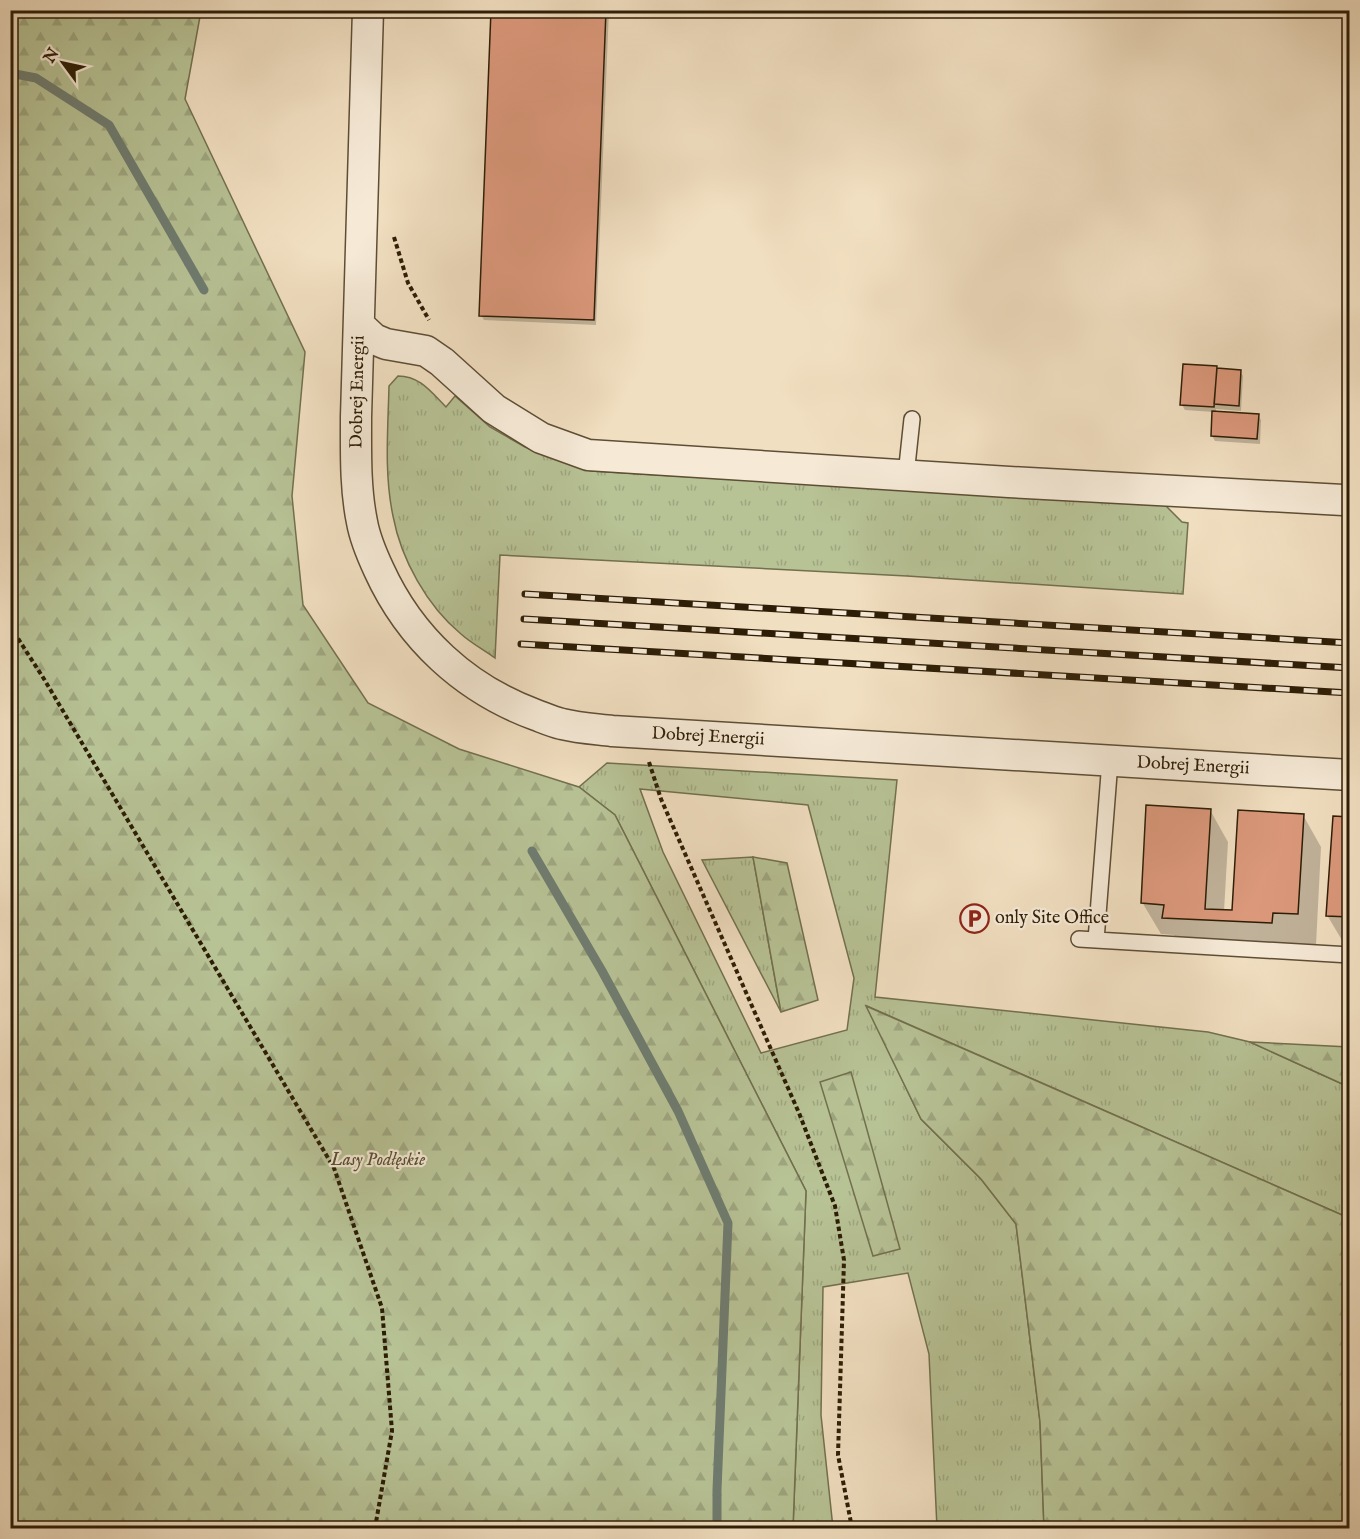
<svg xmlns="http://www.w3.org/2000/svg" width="1360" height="1539" viewBox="0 0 1360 1539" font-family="'IM FELL English',serif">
<defs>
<pattern id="grass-tufts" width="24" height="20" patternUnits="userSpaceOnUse" patternTransform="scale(1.5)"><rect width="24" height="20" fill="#b7c295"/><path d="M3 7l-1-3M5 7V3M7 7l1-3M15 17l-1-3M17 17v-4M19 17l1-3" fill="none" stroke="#9ea67f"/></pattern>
<pattern id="forest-firs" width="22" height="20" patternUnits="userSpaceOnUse" patternTransform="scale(1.5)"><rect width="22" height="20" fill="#b7c295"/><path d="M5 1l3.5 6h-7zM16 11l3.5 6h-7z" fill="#9ea67f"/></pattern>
</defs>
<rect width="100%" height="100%" fill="#f1dfc1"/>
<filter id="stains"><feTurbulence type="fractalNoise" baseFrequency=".00333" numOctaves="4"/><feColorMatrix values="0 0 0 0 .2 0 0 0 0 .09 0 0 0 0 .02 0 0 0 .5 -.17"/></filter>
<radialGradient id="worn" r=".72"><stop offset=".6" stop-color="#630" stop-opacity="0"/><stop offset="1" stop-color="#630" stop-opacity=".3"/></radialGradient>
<path fill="url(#grass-tufts)" stroke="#72704e" stroke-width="1.5" fill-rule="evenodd" d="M398 376C420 376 431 392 446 407L455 396 490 427 525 447 591 471 1165 505 1182 522 1188 523 1183 594 907 576 500 555 495 658C484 650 471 643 461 634 427 606 401 559 393 516 384 474 388 429 389 386Z
M607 763 897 780 875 997 1208 1032 1250 1042 1349 1087V1218L867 1006 921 1119 981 1179 1016 1224 1040 1422 1044 1528H937L929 1354 908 1273 823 1287 821 1415 833 1528H793L806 1191 615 815 579 787ZM640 789 808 805 854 978 847 1030 761 1053 663 852Z
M753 857 781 1012 702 860Z"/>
<path fill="url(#forest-firs)" stroke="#72704e" stroke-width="1.5" d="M10 11H201L185 99 305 352 292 496 303 605 368 703 459 749 579 787 615 815 806 1191 793 1528H11Z
M753 857 787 863 818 1000 781 1012Z
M866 1006 1349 1218V1528H1044L1040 1422 1016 1224 981 1179 921 1119Z
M1250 1042 1349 1047V1087Z
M851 1072 900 1249 873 1256 820 1082Z"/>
<path fill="#0003" d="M493 10H609L596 325 484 320 481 315Z
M1184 366 1240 371 1243 376 1241 411 1216 409V413L1258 415 1261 420 1260 444 1215 441 1212 436 1214 412 1185 410 1182 405Z
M1210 810 1228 842 1224 911H1234L1303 815 1321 847 1316 945 1291 944 1182 950 1174 935 1161 934 1142 902Z
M1350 818V947H1346L1327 915Z"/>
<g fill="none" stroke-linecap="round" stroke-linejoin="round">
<path stroke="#6f7c70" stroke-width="9" d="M10 73 36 78 109 125 204 290
M532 851 602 971 678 1111 728 1223 717 1490V1528"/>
</g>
<path fill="#db987b" stroke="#2d1d06" stroke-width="1.5" d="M491 10H606L594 320 479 316Z
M1183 364 1217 366 1214 407 1180 405Z
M1217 368 1241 370 1239 406 1214 404Z
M1212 411 1259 414 1257 439 1211 436Z
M1146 805 1211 809 1205 909 1232 910 1238 810 1304 814 1298 914 1273 913 1272 923 1162 918 1164 905 1141 903Z
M1333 816 1350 817V917L1326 916Z"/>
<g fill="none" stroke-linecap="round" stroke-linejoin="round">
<defs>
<path id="lane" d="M906 475 912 419
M1079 939 1350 955
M1096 940 1110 761"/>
<path id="street" d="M368 10 356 417C356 452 355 488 362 522 365 539 372 555 379 570 410 638 465 689 536 715 544 718 553 722 562 724 578 728 595 729 612 731L1350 775
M359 325 374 339 386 344 426 351 442 362 494 409 541 438 588 455 1009 482 1343 500 1350 499"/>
</defs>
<use href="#lane" stroke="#5e4e35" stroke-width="18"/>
<use href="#street" stroke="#5e4e35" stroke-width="33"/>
<path stroke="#2d1d06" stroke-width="4" stroke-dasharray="4.5 3" stroke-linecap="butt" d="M394 237 408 283 429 320
M10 626 44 679 334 1168 382 1308 392 1431 375 1528
M649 762 661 799 799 1113 835 1206 844 1260 838 1455 852 1528"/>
<use href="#lane" stroke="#f6ead7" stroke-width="15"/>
<use href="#street" stroke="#f6ead7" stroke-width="30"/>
<defs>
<path id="rail" d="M525 594 1350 643
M524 619 1350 668
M521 644 1350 693"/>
</defs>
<use href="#rail" stroke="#2d1d06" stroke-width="7"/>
<use href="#rail" stroke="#f6ead7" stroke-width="4.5" stroke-dasharray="14" stroke-linecap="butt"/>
</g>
<defs>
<symbol id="parking-ring" viewBox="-11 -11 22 22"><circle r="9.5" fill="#f6ead7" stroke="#8f2418" stroke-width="1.5"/><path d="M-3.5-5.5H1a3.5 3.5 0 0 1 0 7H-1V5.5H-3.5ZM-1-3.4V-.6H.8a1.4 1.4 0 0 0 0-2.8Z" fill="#8f2418"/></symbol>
</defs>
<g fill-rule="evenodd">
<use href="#parking-ring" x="958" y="902" width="33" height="33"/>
</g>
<g text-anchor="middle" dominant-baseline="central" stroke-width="4.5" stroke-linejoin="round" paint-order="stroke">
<g font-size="18" fill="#2d1d06" stroke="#f6ead7">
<text transform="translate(358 392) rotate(-89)">Dobrej Energii</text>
<text transform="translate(708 737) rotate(3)">Dobrej Energii</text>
<text transform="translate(1193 766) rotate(3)">Dobrej Energii</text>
</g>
<g font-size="18" fill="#2d1d06" stroke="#f6ead7" text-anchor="start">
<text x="995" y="918">only Site Office</text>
</g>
<g font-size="18" font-style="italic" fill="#564f31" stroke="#f6ead7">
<text x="378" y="1160">Lasy Podłęskie</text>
</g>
</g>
<rect width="1360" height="1539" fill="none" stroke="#f1dfc1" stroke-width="36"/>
<rect x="12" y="12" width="1336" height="1515" fill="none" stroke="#2d1d06" stroke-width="3"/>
<rect x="18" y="18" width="1324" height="1503" fill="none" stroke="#2d1d06" stroke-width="1.5"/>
<g transform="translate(63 63) rotate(303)" stroke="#f6ead7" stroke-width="4.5" paint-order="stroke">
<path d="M0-4.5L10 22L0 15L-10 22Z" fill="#2d1d06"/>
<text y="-9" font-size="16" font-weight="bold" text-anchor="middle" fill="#2d1d06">N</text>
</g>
<rect width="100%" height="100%" filter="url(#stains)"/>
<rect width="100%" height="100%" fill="url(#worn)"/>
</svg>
